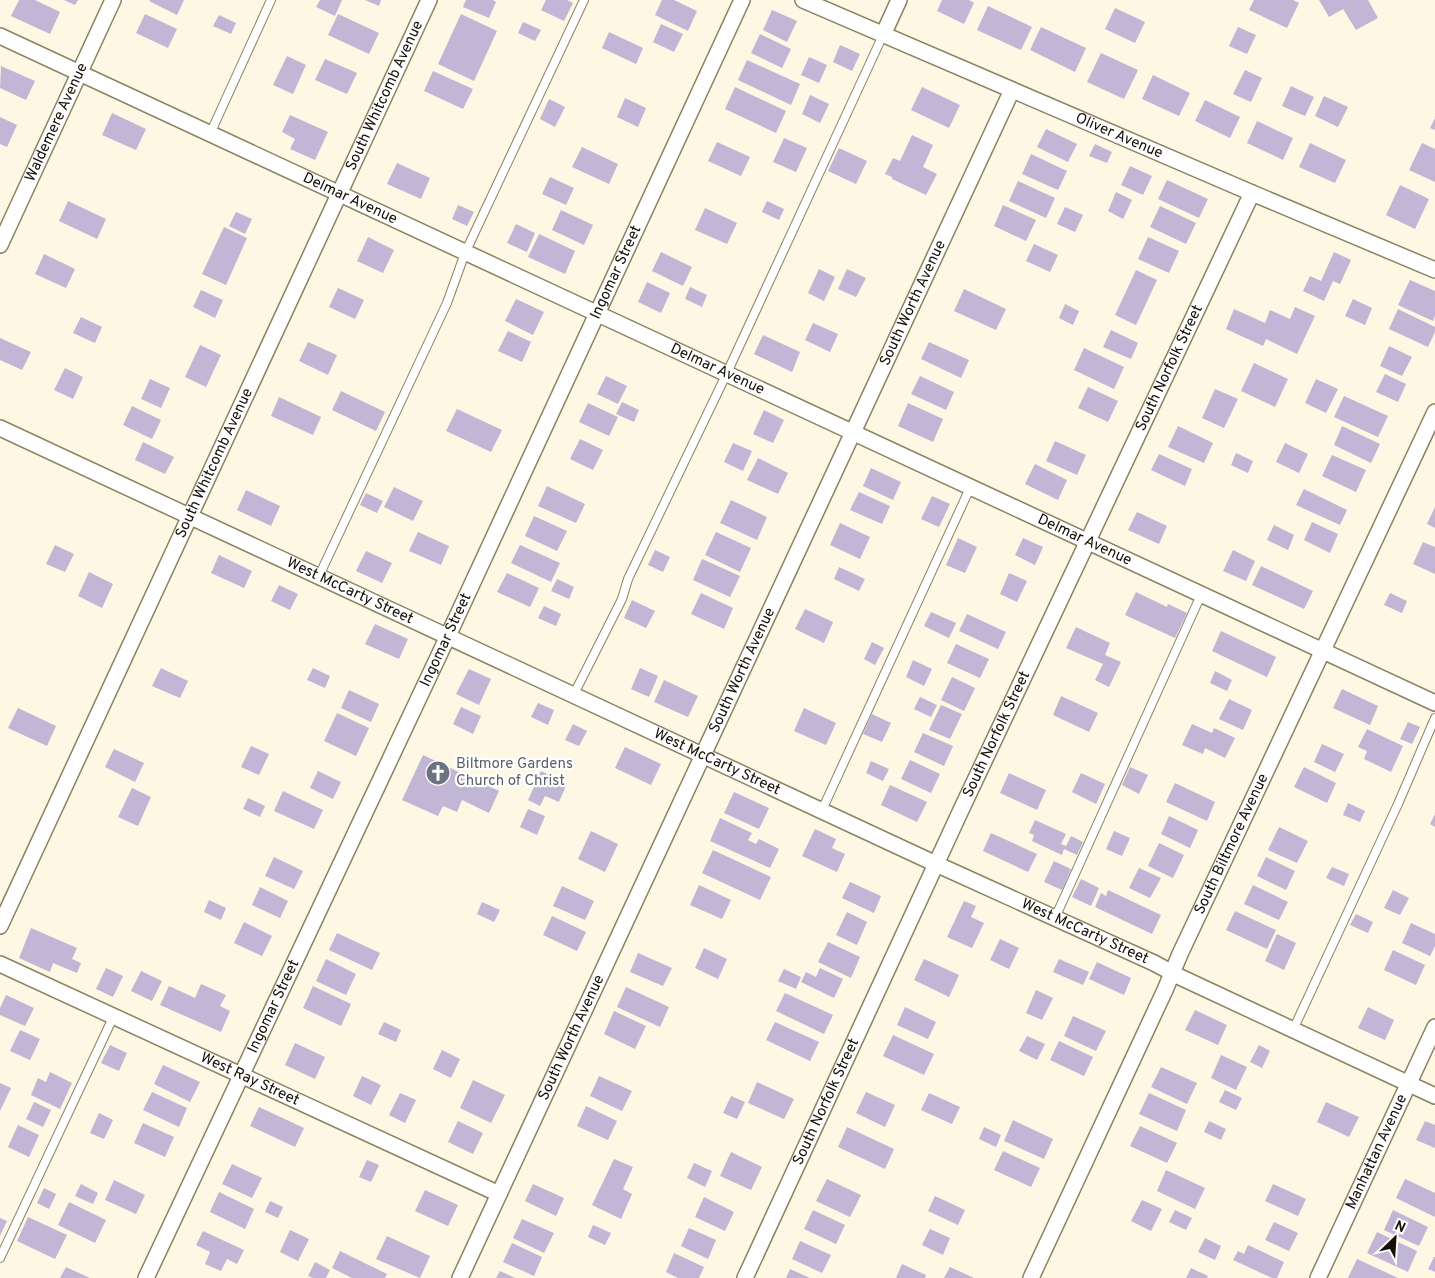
<svg xmlns="http://www.w3.org/2000/svg" width="1435" height="1278" viewBox="0 0 1435 1278" font-family="Overpass,sans-serif">
<rect width="100%" height="100%" fill="#fdf7e3"/>
<path fill="#c1b6d6" d="M19 0H35L60 12 50 34 11 16Z
M64 0H78L75 5Z
M150 0H184L177 15 149 1Z
M320 0H342L335 16 316 7Z
M365 0H381L379 6Z
M466 0H493L496 2 489 18 463 7Z
M546 0H567L573 3 564 21 541 10Z
M662 0H674L697 11 688 31 655 15Z
M942 0H969L974 3 964 24 937 11Z
M1254 0H1293L1299 3 1287 28 1249 10Z
M1319 0H1368L1378 18 1356 30 1343 9 1329 17Z
M988 6 1032 27 1021 50 977 30Z
M1115 8 1145 22 1135 43 1105 29Z
M772 10 797 21 787 42 763 30Z
M145 14 177 29 168 48 136 33Z
M338 14 379 33 369 54 328 35Z
M461 14 497 31 474 81 438 64Z
M219 15 236 23 231 34 213 26Z
M523 22 541 30 535 41 518 33Z
M661 24 683 34 674 52 653 42Z
M1041 27 1086 48 1075 72 1030 50Z
M1238 27 1256 35 1247 54 1229 46Z
M609 32 643 48 636 64 602 48Z
M760 34 791 49 782 68 751 53Z
M840 45 860 54 852 71 833 62Z
M1101 53 1138 70 1124 99 1087 82Z
M287 56 306 65 293 94 273 85Z
M809 57 827 65 819 83 801 75Z
M325 59 357 73 347 94 315 80Z
M747 60 800 84 791 105 738 80Z
M1 66 35 81 26 100 0 88Z
M1245 70 1262 78 1251 102 1233 94Z
M433 71 473 89 463 109 424 91Z
M1153 75 1190 93 1179 116 1142 99Z
M1291 86 1314 97 1305 116 1282 106Z
M735 87 786 111 776 133 725 109Z
M922 87 960 105 949 128 911 110Z
M810 95 829 104 820 123 802 114Z
M1324 96 1348 107 1338 127 1315 116Z
M625 98 646 108 638 127 617 117Z
M549 99 565 107 555 127 540 119Z
M1205 100 1240 117 1230 138 1195 121Z
M112 113 146 129 136 150 102 135Z
M290 115 328 132 315 160 290 149 295 139 282 132Z
M0 117 17 125 7 147 0 144Z
M1435 118V130L1430 128Z
M1257 121 1293 138 1283 160 1247 143Z
M1046 129 1077 144 1068 162 1037 147Z
M912 135 933 145 923 167 937 174 926 195 892 179V177L885 174 893 158 900 161Z
M784 138 807 148 796 172 773 162Z
M717 142 750 157 741 176 708 161Z
M1310 143 1346 160 1335 183 1299 167Z
M1422 143 1435 149V182L1409 170Z
M1095 144 1112 152 1107 163 1089 156Z
M582 147 618 164 609 184 572 167Z
M839 148 867 161 856 184 828 171Z
M1031 154 1067 171 1058 190 1022 174Z
M397 163 430 178 421 199 387 184Z
M1130 166 1152 176 1143 195 1121 185Z
M550 177 574 188 566 205 542 194Z
M1167 180 1208 199 1199 218 1158 199Z
M1018 181 1055 198 1046 218 1009 201Z
M1400 185 1429 199 1415 229 1386 215Z
M1116 192 1132 200 1123 219 1108 211Z
M68 201 106 219 97 239 59 221Z
M767 201 784 209 779 220 762 212Z
M458 205 474 212 467 226 452 219Z
M1003 205 1036 220 1026 241 994 226Z
M1160 206 1196 223 1186 244 1150 227Z
M1065 207 1083 215 1075 232 1057 224Z
M705 208 737 223 727 244 695 230Z
M561 210 593 225 584 245 552 230Z
M236 212 252 219 245 234 229 226Z
M516 224 535 233 527 252 507 243Z
M224 227 247 238 226 285 202 274Z
M539 234 575 251 565 274 528 257Z
M368 237 394 250 383 273 357 261Z
M1148 237 1179 251 1169 273 1138 259Z
M1034 244 1058 255 1050 272 1026 261Z
M661 252 692 267 683 286 652 271Z
M1334 252 1351 260 1340 284 1333 281 1324 301 1303 291 1310 276 1321 281Z
M44 254 75 269 66 288 35 274Z
M819 269 835 277 824 301 808 293Z
M847 269 866 278 856 297 838 289Z
M1136 270 1157 280 1136 325 1115 315Z
M1410 280 1435 291V316L1433 321 1398 305Z
M647 282 670 293 661 313 638 302Z
M690 287 707 295 702 307 685 299Z
M338 288 364 300 355 319 329 307Z
M964 289 1006 309 996 330 954 311Z
M201 290 223 300 215 318 193 307Z
M516 299 544 312 533 335 505 321Z
M1353 299 1372 308 1365 325 1345 316Z
M1065 304 1079 311 1073 325 1059 318Z
M1295 307 1315 316 1297 354 1266 339 1263 346 1226 329 1234 309 1265 323 1270 310 1290 319Z
M1398 309 1435 327V332L1428 347 1389 329Z
M81 317 102 327 95 343 73 333Z
M813 323 838 334 830 352 805 340Z
M1111 330 1138 343 1131 359 1103 347Z
M508 331 531 342 522 362 498 351Z
M763 335 800 352 792 372 754 354Z
M0 338 31 352 22 370 0 360Z
M308 342 337 355 328 375 299 361Z
M929 342 969 360 961 378 921 359Z
M200 345 221 355 206 387 185 377Z
M1389 346 1412 357 1402 376 1380 366Z
M1084 348 1124 367 1114 389 1074 370Z
M1254 363 1288 379 1275 407 1241 391Z
M65 368 83 377 73 399 54 390Z
M1385 374 1406 384 1398 402 1376 392Z
M606 376 627 386 618 404 597 394Z
M920 376 954 392 946 410 911 394Z
M150 379 170 388 161 408 141 399Z
M1316 379 1338 389 1326 413 1305 403Z
M1088 387 1118 401 1108 422 1078 408Z
M1215 389 1238 399 1224 428 1202 418Z
M341 391 385 412 376 431 332 410Z
M1344 396 1388 416 1378 437 1334 417Z
M279 397 321 417 313 435 271 416Z
M622 402 639 410 634 422 616 414Z
M588 403 618 417 609 436 579 422Z
M908 403 943 419 933 442 898 426Z
M132 406 161 420 152 439 123 425Z
M457 409 502 430 491 452 446 431Z
M764 410 784 420 773 443 753 434Z
M1178 426 1213 443 1204 463 1168 447Z
M1342 426 1380 444 1371 463 1334 445Z
M580 439 603 450 593 470 570 459Z
M1055 441 1086 455 1077 475 1046 461Z
M143 442 174 457 165 474 135 460Z
M733 443 752 451 743 471 724 462Z
M1285 443 1308 454 1299 473 1276 462Z
M1236 453 1253 461 1248 473 1231 465Z
M1159 454 1192 469 1185 486 1151 470Z
M1332 455 1366 470 1356 492 1322 476Z
M758 458 788 473 778 494 747 480Z
M1035 464 1067 480 1058 500 1025 484Z
M871 468 901 482 893 500 863 486Z
M547 486 585 504 576 523 538 506Z
M394 487 423 501 413 521 384 507Z
M1304 489 1347 510 1340 525 1296 505Z
M246 490 280 506 271 526 237 510Z
M859 492 890 506 882 524 850 510Z
M366 493 383 501 377 513 360 505Z
M932 496 950 504 939 527 921 519Z
M731 500 767 517 757 540 720 523Z
M1435 507V528L1427 524Z
M1137 512 1167 526 1159 544 1128 530Z
M534 516 567 531 557 551 525 536Z
M1312 522 1338 534 1330 553 1304 540Z
M840 523 870 537 860 559 830 545Z
M1274 525 1294 535 1288 550 1267 540Z
M418 532 449 546 441 565 409 551Z
M716 532 751 548 740 572 705 555Z
M958 538 977 547 965 573 946 565Z
M1023 538 1043 547 1035 565 1015 555Z
M1423 542 1435 547V574L1413 564Z
M55 545 74 554 65 572 46 564Z
M520 545 560 563 551 582 511 563Z
M655 550 670 557 663 572 648 565Z
M1233 550 1255 561 1246 581 1223 571Z
M366 551 392 563 382 583 356 571Z
M219 555 252 571 244 588 211 573Z
M702 559 740 576 730 597 693 580Z
M1261 566 1313 591 1304 609 1252 585Z
M839 567 865 579 859 591 834 579Z
M89 572 113 584 102 608 78 596Z
M507 573 539 588 530 607 497 592Z
M1009 573 1027 581 1017 602 1000 594Z
M557 579 574 587 569 599 551 591Z
M279 585 298 594 290 610 271 601Z
M1136 592 1167 607 1168 604 1187 613 1175 638 1125 615Z
M701 593 733 608 724 629 691 614Z
M1390 593 1407 601 1402 613 1384 605Z
M632 600 655 611 646 628 624 618Z
M544 606 561 614 556 626 538 618Z
M805 609 833 622 824 643 795 629Z
M931 612 956 623 949 638 924 626Z
M967 614 1006 632 998 649 959 631Z
M375 624 408 639 399 659 365 644Z
M1076 627 1110 643 1105 655 1121 662 1109 687 1095 680 1103 664 1066 648Z
M1221 631 1276 657 1267 677 1212 651Z
M872 642 884 648 875 665 864 659Z
M956 644 989 659 980 678 947 663Z
M913 660 932 669 924 686 906 677Z
M161 668 188 681 180 698 152 686Z
M313 668 330 676 325 688 307 680Z
M640 668 658 676 649 697 631 689Z
M469 669 491 679 479 705 456 694Z
M1215 671 1232 680 1227 691 1210 683Z
M952 677 975 688 964 711 941 700Z
M664 680 698 696 688 717 654 702Z
M1342 689 1378 706 1370 725 1333 708Z
M349 690 379 704 371 722 341 708Z
M1061 696 1098 713 1089 732 1053 715Z
M920 697 937 705 931 717 914 709Z
M1229 699 1252 710 1243 730 1219 719Z
M538 703 554 710 548 725 531 717Z
M941 705 962 714 950 739 929 730Z
M461 707 481 716 473 734 453 724Z
M18 708 56 726 47 746 8 728Z
M804 708 836 723 826 745 794 731Z
M337 713 369 728 356 756 324 741Z
M872 714 891 723 882 742 863 734Z
M1408 722 1420 727 1412 744 1400 739Z
M573 724 587 731 579 746 565 740Z
M1192 724 1212 733 1214 728 1235 738 1225 758 1205 748 1203 754 1182 745Z
M1367 729 1403 746 1391 772 1364 759 1367 751 1358 747Z
M923 733 953 746 944 766 914 752Z
M1322 744 1344 754 1335 772 1314 762Z
M251 746 269 754 259 775 241 767Z
M625 747 661 764 651 785 615 768Z
M114 749 144 763 135 782 105 767Z
M423 755 499 791 489 813 462 800 457 812 443 806 438 816 402 800Z
M910 760 940 774 931 793 901 779Z
M871 761 889 769 883 781 866 773Z
M1130 767 1148 775 1139 794 1122 785Z
M1304 767 1336 783 1327 803 1294 787Z
M318 771 341 782 333 799 310 788Z
M541 771 567 783 559 802 545 796 540 806 528 800Z
M1009 773 1046 790 1037 810 1000 793Z
M1081 773 1105 784 1096 804 1072 792Z
M1175 783 1215 802 1207 821 1166 802Z
M890 785 927 802 917 822 881 805Z
M132 788 151 797 138 826 118 817Z
M283 791 323 810 314 829 274 811Z
M734 792 769 808 759 829 724 813Z
M248 798 265 806 260 817 243 809Z
M1348 803 1365 811 1360 822 1343 815Z
M528 809 545 816 537 835 520 827Z
M1435 814V827L1430 824Z
M1169 816 1198 830 1190 848 1161 834Z
M720 818 752 833 748 840 756 844 759 839 779 849 770 868 710 841Z
M1035 820 1066 834 1061 844 1066 846 1071 836 1083 842 1077 855 1064 849 1062 855 1032 841 1034 835 1029 833Z
M1279 827 1308 841 1297 863 1268 850Z
M815 829 836 839 832 848 845 854 837 872 802 856Z
M591 831 618 844 605 872 578 859Z
M1114 831 1130 838 1122 856 1106 849Z
M991 833 1037 854 1028 872 983 851Z
M1159 843 1184 855 1173 878 1148 866Z
M713 850 771 877 760 900 702 873Z
M274 857 303 871 294 889 265 876Z
M1266 857 1295 871 1286 890 1257 876Z
M1054 861 1071 869 1062 890 1044 882Z
M1332 867 1349 874 1344 886 1326 878Z
M1139 868 1161 878 1150 898 1129 888Z
M1081 879 1099 888 1091 906 1072 897Z
M850 882 881 896 874 913 842 898Z
M699 885 731 900 722 919 690 905Z
M1253 885 1288 902 1279 920 1244 904Z
M562 886 594 901 585 920 553 906Z
M260 887 288 901 280 918 252 905Z
M1108 890 1161 915 1152 934 1095 907 1101 893 1106 896Z
M1393 890 1409 898 1400 915 1384 908Z
M209 900 226 908 221 920 204 912Z
M964 901 976 906 971 917 984 923 972 948 947 937Z
M482 902 500 910 494 922 477 914Z
M1235 911 1276 930 1267 949 1226 930Z
M847 912 867 922 857 945 836 935Z
M1356 914 1373 922 1368 933 1350 925Z
M552 916 586 932 577 951 543 935Z
M244 922 272 936 262 956 234 943Z
M1411 923 1435 934V946L1430 956 1402 943Z
M31 928 77 948 72 959 81 963 77 973 53 963 50 972 19 958Z
M337 933 380 953 372 970 329 950Z
M1277 934 1296 943 1284 970 1265 961Z
M1000 939 1019 948 1009 969 990 960Z
M828 942 860 957 851 978 818 962Z
M704 948 727 959 718 979 695 968Z
M1393 950 1425 965 1416 985 1384 970Z
M638 953 672 968 663 986 630 972Z
M326 959 356 974 346 995 316 981Z
M924 959 959 975 949 997 914 980Z
M1059 959 1089 972 1083 985 1053 972Z
M1097 962 1131 978 1124 995 1089 979Z
M106 968 123 976 113 997 96 989Z
M820 968 843 979 834 998 801 982 806 972 816 977Z
M784 969 801 977 796 989 778 981Z
M141 971 162 981 152 1001 131 991Z
M201 984 226 995 220 1006 230 1011 221 1032 160 1005 169 986 195 998Z
M313 986 351 1004 341 1026 303 1008Z
M626 987 669 1007 660 1027 617 1007Z
M1036 990 1053 998 1042 1020 1026 1013Z
M785 993 833 1015 824 1034 776 1011Z
M6 995 34 1008 25 1026 0 1015V1008Z
M905 1007 936 1022 928 1039 897 1025Z
M1368 1007 1394 1020 1385 1040 1358 1028Z
M1195 1010 1227 1025 1218 1045 1185 1030Z
M614 1011 646 1026 635 1049 604 1034Z
M1073 1016 1106 1031 1096 1051 1064 1036Z
M384 1022 401 1030 396 1042 378 1034Z
M775 1022 819 1042 810 1061 766 1040Z
M20 1030 40 1039 30 1060 10 1051Z
M893 1035 934 1054 924 1075 883 1056Z
M1027 1036 1045 1044 1037 1060 1019 1051Z
M1059 1041 1093 1057 1084 1076 1050 1060Z
M295 1043 325 1057 315 1079 285 1065Z
M110 1045 127 1053 119 1071 101 1063Z
M1259 1045 1270 1051 1262 1068 1250 1062Z
M442 1050 460 1059 451 1078 433 1069Z
M1221 1055 1247 1067 1236 1090 1211 1078Z
M163 1065 200 1082 190 1102 154 1084Z
M1161 1067 1197 1083 1187 1104 1151 1087Z
M50 1072 72 1083 60 1109 31 1095 38 1078 46 1082Z
M362 1076 381 1085 371 1105 353 1096Z
M599 1076 632 1091 622 1111 590 1096Z
M473 1080 505 1095 491 1123 460 1108Z
M757 1082 794 1099 784 1119 748 1103Z
M0 1083 11 1088 0 1111Z
M1225 1090 1242 1098 1236 1110 1219 1102Z
M152 1092 187 1108 179 1127 143 1110Z
M866 1092 895 1105 885 1127 856 1113Z
M400 1093 416 1100 405 1123 389 1115Z
M929 1093 960 1107 952 1124 921 1110Z
M1149 1093 1186 1110 1177 1131 1139 1114Z
M731 1096 745 1102 737 1119 723 1113Z
M34 1102 51 1110 43 1127 26 1119Z
M1326 1102 1359 1117 1349 1137 1317 1122Z
M586 1106 617 1121 608 1140 577 1126Z
M259 1107 304 1128 295 1147 250 1126Z
M99 1113 113 1120 104 1139 90 1133Z
M1013 1120 1053 1139 1044 1159 1004 1141Z
M458 1121 483 1133 473 1154 448 1142Z
M1209 1121 1226 1129 1221 1140 1204 1132Z
M1425 1121 1435 1125V1148L1416 1140Z
M143 1123 174 1137 165 1157 134 1143Z
M18 1125 39 1135 29 1157 8 1147Z
M1140 1126 1177 1143 1167 1163 1130 1146Z
M847 1127 894 1149 885 1169 838 1147Z
M984 1127 1001 1135 996 1147 979 1139Z
M1003 1151 1040 1168 1031 1187 994 1170Z
M731 1152 762 1167 751 1190 720 1176Z
M614 1159 633 1167 623 1189 632 1194 621 1219 592 1205Z
M367 1160 379 1165 371 1182 359 1177Z
M694 1163 712 1171 705 1187 687 1178Z
M232 1164 262 1178 252 1198 222 1184Z
M1166 1170 1205 1188 1195 1209 1157 1191Z
M827 1179 861 1195 850 1217 816 1201Z
M1405 1179 1435 1193V1217L1396 1198Z
M114 1180 145 1195 136 1214 105 1200Z
M81 1184 98 1193 93 1204 75 1196Z
M533 1184 564 1198 556 1216 525 1201Z
M1273 1184 1306 1199 1298 1216 1265 1201Z
M44 1188 56 1194 49 1209 37 1203Z
M425 1190 458 1205 448 1226 415 1211Z
M219 1192 254 1209 245 1229 210 1212Z
M935 1196 965 1210 958 1225 928 1211Z
M704 1197 734 1212 725 1231 695 1217Z
M1142 1200 1162 1209 1151 1231 1131 1221Z
M270 1201 283 1207 278 1218 265 1212Z
M69 1202 106 1220 95 1243 58 1225Z
M813 1210 845 1225 836 1244 804 1229Z
M1175 1210 1192 1218 1186 1230 1169 1222Z
M1393 1210 1428 1227 1419 1246 1384 1230Z
M28 1217 67 1235 55 1259 17 1241Z
M0 1218 7 1221 0 1236Z
M522 1219 554 1233 544 1253 513 1238Z
M1274 1222 1298 1233 1289 1251 1265 1240Z
M593 1225 611 1233 605 1245 588 1237Z
M689 1228 716 1240 708 1259 681 1246Z
M930 1229 950 1238 943 1255 922 1245Z
M290 1230 309 1239 298 1261 280 1252Z
M203 1231 244 1250 237 1264 227 1259 221 1271 205 1264 210 1252 196 1245Z
M1377 1232 1417 1251 1408 1272 1367 1253Z
M387 1236 430 1256 420 1278 376 1259Z
M1205 1238 1221 1246 1215 1260 1198 1252Z
M800 1241 831 1255 822 1273 792 1259Z
M512 1243 542 1257 534 1276 503 1262Z
M1248 1245 1284 1262 1277 1278H1272L1233 1260 1238 1251 1244 1254Z
M340 1251 387 1274 385 1278H352L332 1268Z
M674 1253 704 1267 699 1278H678L666 1272Z
M1434 1257H1435V1272L1428 1269Z
M1357 1259 1398 1278H1348Z
M315 1262 330 1270 326 1278H313L308 1276Z
M902 1264 926 1275 925 1278H896Z
M66 1267 90 1278H60Z
M950 1267 974 1278H944Z
M1191 1268 1208 1276 1207 1278H1186Z
M790 1269 810 1278H786Z
M500 1271 515 1278H496Z"/>
<g fill="none" stroke-linecap="round" stroke-linejoin="round">
<defs>
<path id="lane" d="M210 134 271 0
M319 576 447 303 465 253 584 0
M574 694 622 599 628 579 726 375 883 35
M822 810 970 488
M1055 918 1201 595
M1293 1030 1398 804 1435 718
M0 1258 110 1024"/>
<g id="street">
<path id="s1" d="M803 0 1252 193 1435 270"/>
<path d="M883 35 899 0"/>
<path id="s2" d="M0 36 1435 703"/>
<path id="s3" d="M0 245 113 0"/>
<path id="s4" d="M0 428 936 864 1154 963 1180 977 1435 1096"/>
<path id="s5" d="M0 926 429 0"/>
<path id="s6" d="M0 964 499 1194"/>
<path id="s7" d="M146 1278 448 636 742 0"/>
<path id="s8" d="M460 1278 1012 90"/>
<path id="s9" d="M745 1278 961 810 1252 193"/>
<path id="s10" d="M1031 1278 1165 990 1180 954 1435 412"/>
<path id="s11" d="M1318 1278 1435 1027"/>
</g>
</defs>
<use href="#lane" stroke="#8c8162" stroke-width="10"/>
<use href="#street" stroke="#8c8162" stroke-width="18"/>
<use href="#lane" stroke="#fff" stroke-width="8"/>
<use href="#street" stroke="#fff" stroke-width="15"/>
</g>
<defs>
<symbol id="church-disc" viewBox="-11 -11 22 22"><circle r="9.5" fill="#6b7280" stroke="#fff"/><path d="M-1.2-6h2.4v3.5h3.3v2.4h-3.3V6h-2.4V-.1h-3.3v-2.4h3.3Z" fill="#fff"/></symbol>
</defs>
<g fill-rule="evenodd">
<use href="#church-disc" x="424" y="759" width="28" height="28"/>
</g>
<g text-anchor="middle" dominant-baseline="central" stroke-width="4.5" stroke-linejoin="round" paint-order="stroke">
<g font-size="15" fill="#141005" stroke="#fff">
<text stroke="none"><textPath href="#s5" startOffset="915">South Whitcomb Avenue</textPath></text>
<text stroke="none"><textPath href="#s3" startOffset="135">Waldemere Avenue</textPath></text>
<text stroke="none"><textPath href="#s1" startOffset="344">Oliver Avenue</textPath></text>
<text stroke="none"><textPath href="#s2" startOffset="386">Delmar Avenue</textPath></text>
<text stroke="none"><textPath href="#s7" startOffset="1110">Ingomar Street</textPath></text>
<text stroke="none"><textPath href="#s8" startOffset="1075">South Worth Avenue</textPath></text>
<text stroke="none"><textPath href="#s9" startOffset="1004">South Norfolk Street</textPath></text>
<text stroke="none"><textPath href="#s2" startOffset="791">Delmar Avenue</textPath></text>
<text stroke="none"><textPath href="#s5" startOffset="510">South Whitcomb Avenue</textPath></text>
<text stroke="none"><textPath href="#s2" startOffset="1196">Delmar Avenue</textPath></text>
<text stroke="none"><textPath href="#s4" startOffset="386">West McCarty Street</textPath></text>
<text stroke="none"><textPath href="#s7" startOffset="705">Ingomar Street</textPath></text>
<text stroke="none"><textPath href="#s8" startOffset="670">South Worth Avenue</textPath></text>
<text stroke="none"><textPath href="#s9" startOffset="599">South Norfolk Street</textPath></text>
<text stroke="none"><textPath href="#s4" startOffset="791">West McCarty Street</textPath></text>
<text stroke="none"><textPath href="#s10" startOffset="478">South Biltmore Avenue</textPath></text>
<text stroke="none"><textPath href="#s4" startOffset="1196">West McCarty Street</textPath></text>
<text stroke="none"><textPath href="#s7" startOffset="300">Ingomar Street</textPath></text>
<text stroke="none"><textPath href="#s8" startOffset="265">South Worth Avenue</textPath></text>
<text stroke="none"><textPath href="#s6" startOffset="275">West Ray Street</textPath></text>
<text stroke="none"><textPath href="#s9" startOffset="194">South Norfolk Street</textPath></text>
<text stroke="none"><textPath href="#s11" startOffset="139">Manhattan Avenue</textPath></text>
</g>
<g font-size="15" fill="#5b616d" stroke="#fff" text-anchor="start">
<text x="456" y="764">Biltmore Gardens<tspan x="456" dy="17">Church of Christ</tspan></text>
</g>
</g>
<g transform="translate(1395 1238) rotate(25)" stroke="#ffffff" stroke-width="4" paint-order="stroke">
<path d="M0-4L9 19L0 12L-9 19Z" fill="#141005"/>
<text y="-8" font-size="14" font-weight="bold" text-anchor="middle" fill="#141005">N</text>
</g>
</svg>
